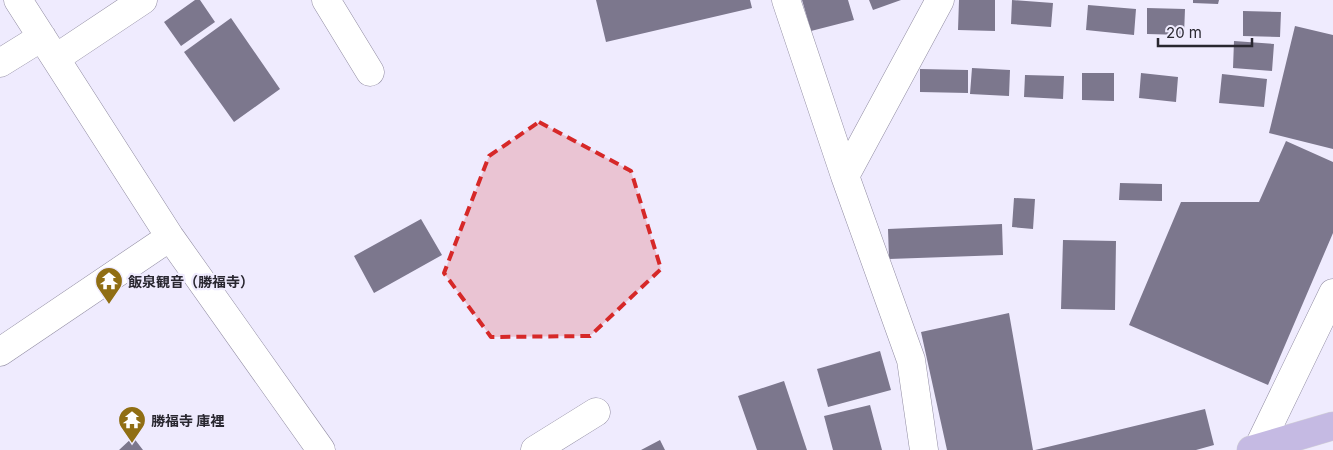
<svg xmlns="http://www.w3.org/2000/svg" width="1333" height="450" viewBox="0 0 1333 450" font-family="Inter,'Noto Sans JP',sans-serif">
<rect width="100%" height="100%" fill="#efebfe"/>
<path fill="#7c778d" d="M195 0H200L215 22 181 46 164 22Z
M596 0H750L752 8 606 42Z
M802 0H848L854 20 811 31Z
M869 0H901L873 10Z
M959 0H995V31L958 30Z
M1012 0 1053 3 1051 27 1011 24Z
M1193 0H1219L1218 4 1193 3Z
M1088 5 1136 9 1134 35 1086 30Z
M1147 8 1185 9 1184 35 1147 34Z
M1243 11 1281 12 1280 37 1243 36Z
M231 18 280 89 234 122 184 52Z
M1295 26 1333 35V149L1269 133Z
M1234 41 1274 44 1272 71 1233 68Z
M972 68 1010 70 1009 96 970 94Z
M920 69 968 70V93L920 92Z
M1082 73H1114V101L1082 100Z
M1141 73 1178 77 1176 102 1139 98Z
M1222 74 1267 79 1264 107 1219 103Z
M1025 75 1064 76 1063 99 1024 97Z
M1286 141 1333 162V233L1268 385 1129 325 1181 202H1259Z
M1120 183 1162 184V201L1119 200Z
M1014 198 1035 199 1033 229 1012 227Z
M421 219 442 255 374 293 354 256Z
M1002 224 1003 255 889 259 888 229Z
M1063 240 1116 241 1115 310 1061 309Z
M1009 313 1033 450H947L921 332Z
M880 351 891 390 828 407 817 369Z
M784 381 807 450H757L738 396Z
M870 405 882 450H833L824 416Z
M1205 409 1214 445 1196 450H1035Z
M133 437 143 450H119Z
M660 440 665 450H641Z"/>
<g fill="none" stroke-linecap="round" stroke-linejoin="round">
<defs>
<path id="minor" d="M18 0 170 237 321 450
M326 0 370 72
M786 0 845 176
M56 58 143 0
M0 63 42 37
M0 352 170 237
M1258 448 1333 293
M535 450 596 412
M924 450 911 360 845 176 940 0"/>
<path id="major" d="M1251 450 1333 426"/>
</defs>
<use href="#minor" stroke="#908ba1" stroke-width="29"/>
<use href="#major" stroke="#d4d4d6" stroke-width="29"/>
<use href="#minor" stroke="#fff" stroke-width="28"/>
<use href="#major" stroke="#c5bae3" stroke-width="28"/>
</g>
<path fill="#d62828" fill-opacity="0.2" stroke="#d62828" stroke-width="4" stroke-dasharray="10 6" stroke-linejoin="round" d="M539 122 631 171 661 269 590 336 491 337 444 273 489 156Z"/>
<defs>
<symbol id="temple-pin" viewBox="-11 -11 22 30"><path d="M0 17L-7.5 6A9.5 9.5 0 1 1 7.5 6Z" fill="#906e13" stroke="#efebfe"/><path d="M0-6L5-2H3V0L6.5 2.5H4V6H1.5V3h-3V6H-4V2.5H-6.5L-3 0V-2H-5Z" fill="#fff"/></symbol>
</defs>
<g fill-rule="evenodd">
<use href="#temple-pin" x="93" y="265" width="32" height="43"/>
<use href="#temple-pin" x="116" y="404" width="32" height="43"/>
</g>
<g text-anchor="middle" dominant-baseline="central" stroke-width="4.5" stroke-linejoin="round" paint-order="stroke">
<g font-size="14" font-weight="bold" fill="#292730" stroke="#efebfe" text-anchor="start">
<text x="128" y="281">飯泉観音（勝福寺）</text>
<text x="151" y="420">勝福寺 庫裡</text>
</g>
</g>
<path d="M1158 38v8h94v-8" fill="none" stroke="#292730" stroke-width="2.5"/>
<text x="1166" y="38" font-size="15" fill="#292730" stroke="#efebfe" stroke-width="4" paint-order="stroke">20 m</text>
</svg>
